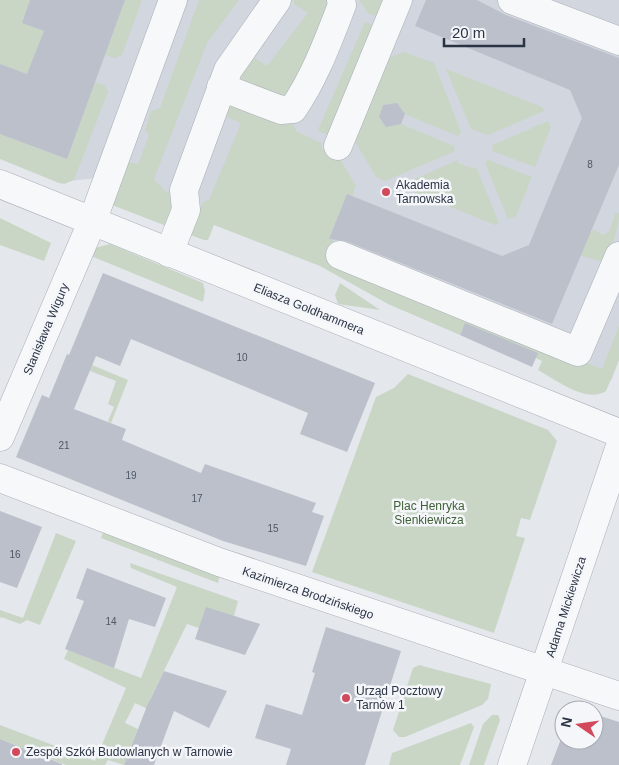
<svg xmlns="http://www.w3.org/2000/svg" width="619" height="765" viewBox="0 0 619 765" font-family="Arial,sans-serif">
<rect width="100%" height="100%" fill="#e4e7ec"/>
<path fill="#d2d6de" d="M0 0H619V360L611 381 115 176 69 181 0 154Z"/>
<path fill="#c9d6c5" d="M0 0H30L22 23 44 31 38 46 58 53 47 81 0 64Z
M125 0H142L122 55 115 58 105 55Z
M199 0H239L207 43 154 179 165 191 177 196 169 227 112 205 124 161 138 164 149 135 145 130 151 111 160 108Z
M294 0H333L288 99 245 85 240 73 252 56 267 66 308 13 294 4Z
M359 0H383L377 17 368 13Z
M365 22 374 25 327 135 318 130Z
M404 52 434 63 461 132 458 136 405 114 397 103 383 105 379 117 386 127 401 124 454 146 455 151 385 181 376 177 353 138 384 60Z
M446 69 542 107 544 111 488 135 471 129Z
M95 82 104 85 108 92 74 180 64 184 59 183 0 159V134L20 142 22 138 31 146 67 159Z
M228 105 251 107 293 124 296 131 321 143 322 149 339 157 356 186 352 196 347 195 329 239 334 241 327 258 602 369 619 326V360L606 391C586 404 555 379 538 370L542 361 503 342 462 329 460 335 388 304 320 266 214 225 208 240H204L190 235 203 202 209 200 241 123 227 117 224 113Z
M548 121 551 127 535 167 492 151 493 145Z
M458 160V163L472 168 476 167 499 223 495 225 399 186Z
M488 160 532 177 516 216 508 219 485 163Z
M616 212 619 213C619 226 612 257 598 261L580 255 590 232H592L593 229 603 235 609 232Z
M0 218 51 243 44 261 0 245Z
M110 244 203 283 205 291 203 302 91 256 95 248Z
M340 283 380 310 338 304 335 295Z
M92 365 128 380 111 423 108 421 114 407 108 404 116 381 90 371Z
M408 374 548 430 557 441 530 520 521 518 516 536 525 538 494 633 312 572 376 397 394 388Z
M104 530 220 575 218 583 101 538Z
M56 533 76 541 40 625 27 620 20 624 1 617 0 619V610L23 618Z
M130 563 238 601 234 616 199 628 187 624 150 699 166 707 163 716 135 703 125 723 138 729 124 765 108 760 105 765H66L0 739V725L95 761 126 688 64 659 68 650 141 678 177 587 131 568Z
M419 665 491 684 488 699 482 705 405 737H399L393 730 413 668Z
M492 715H498L500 720 484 765H469L483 724Z
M471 723 474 727 460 765H389L392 753Z"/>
<path fill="#bbc0ca" d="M30 0H125L67 159 0 134V64L27 74 44 31 22 23Z
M426 0H477L506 15 619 58V165L552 324 346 241 329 239 347 194 502 256 529 245 555 182 582 118 570 90 415 26Z
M397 103 405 114 401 124 386 127 379 117 383 105Z
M103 273 375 383 347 452 300 434 308 413 131 339 120 366 96 356 74 409 126 429 122 440 201 473 205 464 316 503 312 512 324 516 306 566 223 541 16 457 42 395 49 398 67 354 69 355Z
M465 323 538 353 532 367 460 335Z
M0 511 42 527 17 588 0 582Z
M87 568 166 598 155 627 129 619 114 668 65 649 84 601 76 598Z
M206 607 260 624 245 655 195 639Z
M326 627 401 651 365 765H286L291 749 255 738 266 704 302 715 315 673 312 672Z
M164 671 227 691 209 728 174 711 154 765H124L147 706Z
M594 714 619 722V765H551L564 731V740H594Z
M0 739 62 764V765H0Z"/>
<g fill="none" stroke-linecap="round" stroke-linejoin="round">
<defs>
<path id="minor" d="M512 0 619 41
M221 87 281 110 293 109C315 77 328 41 342 5L341 0
M338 146 398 0
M0 184 619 433
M169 253 186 210 184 190 228 70 277 0
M340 255 578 352 619 256
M0 437 92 222 173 0
M0 478 219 562 619 696
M512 765 619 449"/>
</defs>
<use href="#minor" stroke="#a9aeb7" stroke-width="29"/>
<use href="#minor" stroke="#f7f8fa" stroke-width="28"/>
</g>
<g fill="#d1495b" stroke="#f4f6f9" stroke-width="2">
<circle cx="386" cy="192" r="5"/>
<circle cx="346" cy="698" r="5"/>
<circle cx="16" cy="752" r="5"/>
</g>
<g text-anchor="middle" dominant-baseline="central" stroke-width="5" stroke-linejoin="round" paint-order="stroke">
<g font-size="10" fill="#4f5766">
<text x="590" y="164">8</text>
<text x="242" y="357">10</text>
<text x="64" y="445">21</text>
<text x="131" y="475">19</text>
<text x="197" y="498">17</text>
<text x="273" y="528">15</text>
<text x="15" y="554">16</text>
<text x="111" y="621">14</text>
</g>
<g font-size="12" fill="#2b3445" stroke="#f4f6f9" text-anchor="start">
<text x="396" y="185">Akademia<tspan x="396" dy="14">Tarnowska</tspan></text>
<text x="356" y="691">Urząd Pocztowy<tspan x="356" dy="14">Tarnów 1</tspan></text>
<text x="26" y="752">Zespół Szkół Budowlanych w Tarnowie</text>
</g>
<g font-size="12" fill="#2b3445" stroke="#f4f6f9">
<text transform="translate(309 309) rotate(22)">Eliasza Goldhammera</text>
<text transform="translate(46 329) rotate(-67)">Stanisława Wigury</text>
<text transform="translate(308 593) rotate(19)">Kazimierza Brodzińskiego</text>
<text transform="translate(566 607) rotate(-72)">Adama Mickiewicza</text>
</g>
<g font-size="12" fill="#3f6138" stroke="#f4f6f9">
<text x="429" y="506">Plac Henryka<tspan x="429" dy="14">Sienkiewicza</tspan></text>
</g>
</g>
<g transform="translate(579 725) rotate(283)"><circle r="24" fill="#f4f6f9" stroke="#a4a8b1"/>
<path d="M0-4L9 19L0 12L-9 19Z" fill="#d1495b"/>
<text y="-8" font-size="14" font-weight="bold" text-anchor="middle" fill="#2b3445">N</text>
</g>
<path d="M444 38v8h80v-8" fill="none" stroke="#2b3445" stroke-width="2.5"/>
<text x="452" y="38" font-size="15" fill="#2b3445" stroke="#f4f6f9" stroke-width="4" paint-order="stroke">20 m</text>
</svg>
